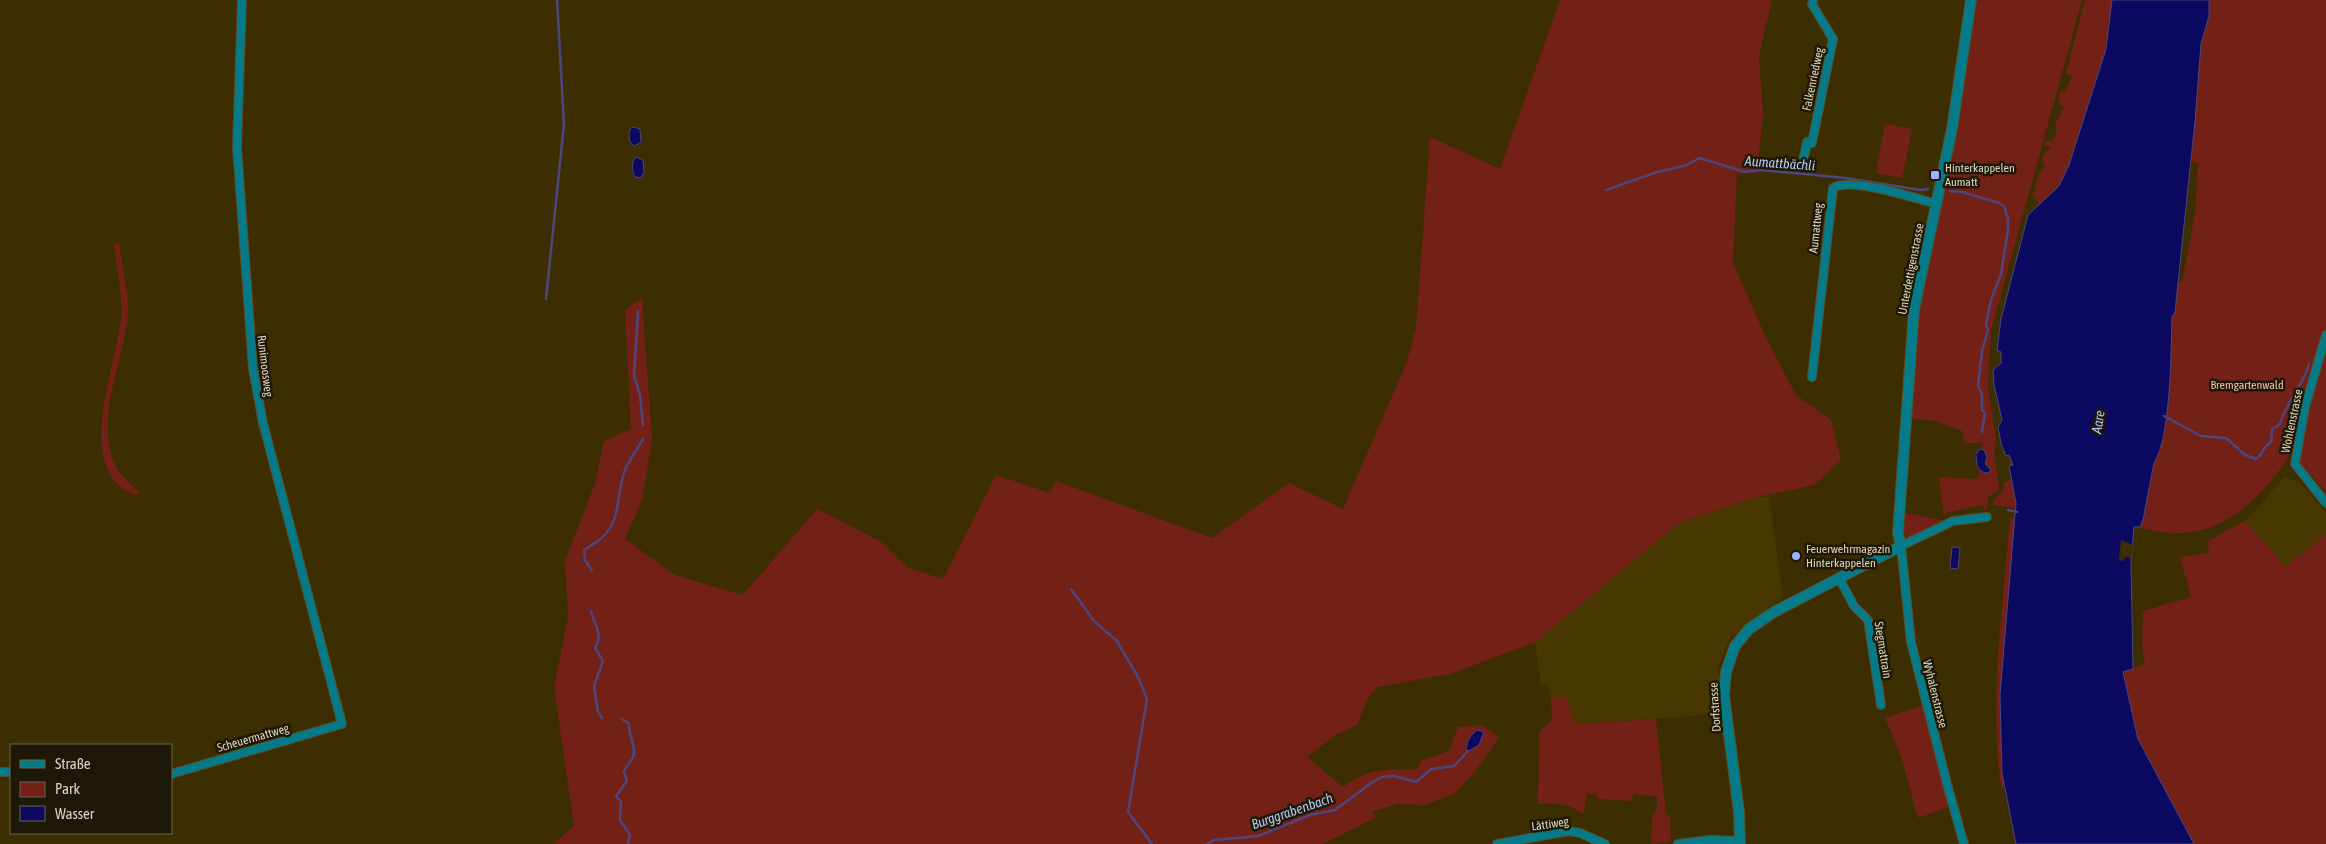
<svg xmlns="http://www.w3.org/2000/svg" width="2326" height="844" viewBox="0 0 2326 844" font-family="'Asap Condensed',sans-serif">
<rect width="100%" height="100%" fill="#3d2e01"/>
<path fill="#483700" d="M2284 477 2300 483 2326 512V534L2286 567 2244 521 2255 511Z
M1758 497H1769L1783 596 1730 638 1718 668 1720 710 1693 716 1574 724 1565 697H1551L1548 684 1541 685 1535 642 1680 522Z"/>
<path fill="#732017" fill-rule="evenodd" d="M1560 0H1772L1759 56 1763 115 1757 173 1737 174 1733 263 1768 342 1796 395 1831 420 1841 460 1814 485 1758 497 1680 522 1535 642 1450 674 1377 687 1367 700 1357 725 1336 735 1307 757 1343 787C1367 769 1387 768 1416 770L1422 760 1449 751 1458 727 1482 725 1499 737 1474 773 1454 794 1424 805 1398 804 1373 811 1375 818 1323 844H553L574 826 554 688 568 617 565 561 595 484 604 441 631 429 625 310 642 298 652 440 642 500 625 539 675 575 743 595 817 509 880 541 908 568 943 579 996 475 1050 493 1056 481 1212 538 1289 483 1343 509 1406 364 1416 328 1430 137 1500 169Z
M1975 0H2082L1991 331 1988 386 1996 439 1994 453 1999 485 1998 490 1988 497 1987 509 1984 510 1983 505 1945 513 1944 518 1939 477 1977 479 1981 471 1984 473 1990 467 1985 464 1982 443H1965L1962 431 1935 421 1910 418 1919 313 1957 133Z
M2085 0H2326V492L2291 453C2268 490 2231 530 2184 533 2167 534 2150 530 2134 526 2131 573 2126 623 2133 669L2145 663 2142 648 2143 611 2191 597 2180 557 2209 553 2208 541 2244 521 2286 567 2326 534V844H2016L2014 838 2007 787H2001C1989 698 2003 606 2010 517L2013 518 2015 508 1993 505 1994 499 2004 491 2003 483 2013 479 2009 455 2006 456 2001 443 1998 427 2002 420 1994 385 1993 370 2001 363V352L1997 350 2001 319 2028 215 2039 203 2033 196 2038 176 2045 165 2042 161 2044 153 2050 150V147L2044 145 2045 141H2053L2057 129 2055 125 2064 107 2058 102 2060 92 2066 91 2072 77 2066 73ZM2191 160 2198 164 2195 214 2182 282 2178 283Z
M1885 124 1912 129 1902 178 1876 173Z
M119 242C121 262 130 299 128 318 122 363 97 415 113 460 118 473 129 483 139 492L135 495C72 471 116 367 121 319 123 295 117 270 114 246Z
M1904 513 1943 520V523L1909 538 1903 532Z
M1551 697H1565L1575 724 1656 719 1666 813 1670 817 1671 842 1651 844 1652 819 1657 808V796L1633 794 1632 801 1598 799 1597 795 1587 793 1584 812 1582 814C1570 803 1553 802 1538 804L1539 732 1552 720Z
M1923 705 1951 806 1918 818 1901 756 1885 718Z"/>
<path fill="#0c0960" stroke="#4b467d" d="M2112 0H2209V16L2201 44 2195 121 2175 312 2172 317C2171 351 2171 437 2154 463L2143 520 2140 527H2134L2131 561 2133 669 2123 672 2138 739 2194 844H2016L2002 773 2000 695 2016 503 2009 466 2013 465 2009 455 2006 456 2001 443 1998 427 2002 420 1994 385 1993 370 2001 363V352L1997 350 2001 319 2028 215 2059 186 2069 165 2106 49Z
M634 127 640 129 641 142 634 146C628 142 628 134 631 128Z
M636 157 643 160 644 172 641 178 635 177C632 172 631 161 636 157Z
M1980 449 1984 450 1987 457 1985 464 1991 470 1988 473C1976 472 1977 464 1976 454Z
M1952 547 1960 548 1958 569 1950 568Z
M1477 730 1484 732 1479 745 1467 752C1465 743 1470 736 1477 730Z"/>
<path fill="#3d2e01" d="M2121 540 2133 545 2131 558 2125 557 2124 561 2119 560Z"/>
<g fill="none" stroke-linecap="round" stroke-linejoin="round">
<path stroke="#4b467d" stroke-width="2.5" d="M1606 190 1657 172 1684 166 1700 158 1745 172 1761 170 1846 178 1920 190 1928 189
M1950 191 1962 192 1999 203 2004 206 2008 219V230L2001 274 1991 300 1986 324 1988 330 1982 351 1978 386 1982 394V410L1985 413 1982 432
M546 299 564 124 557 0
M638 311 634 376 640 395 643 425
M2164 416 2201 436 2226 438 2245 455 2256 459C2263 455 2262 448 2271 442L2272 429 2280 424C2286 402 2303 386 2309 364
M2008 510 2017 512
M592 571 585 560 584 550C623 529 614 511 623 476 626 463 637 450 643 439
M1071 589 1094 621 1117 641 1139 679 1147 699 1128 812 1152 844
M591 611C594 625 604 634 595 648L603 661 594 686 598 712 602 718
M622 719 629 724C628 735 637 746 633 757 631 762 626 766 624 772L627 781 616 796 621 802 620 820 630 835 628 844
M1207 844 1214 840 1258 836 1310 815 1335 810 1374 781 1382 777 1394 776 1416 782 1431 769 1454 766 1468 751"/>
<defs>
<path id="minor" d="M1803 162 1807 142 1812 143 1833 39 1812 4 1813 0
M2326 335 2305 407 2295 464 2326 503
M1812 377 1833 188C1850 176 1917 199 1937 204
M1839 578 1854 606 1868 620 1881 705
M0 772H11
M171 774 342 724 263 423 253 369 237 147 242 0
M1497 844 1569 831 1580 833 1605 844
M1678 844 1709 840 1740 841
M1964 844 1947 784 1911 642 1901 546 1953 521 1987 517"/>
<path id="tertiary" d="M1740 844 1739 812 1724 695 1726 672 1735 646 1749 629 1774 612 1901 546 1898 533 1914 310 1952 129 1971 0"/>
</defs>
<use href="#minor" stroke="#5a4c23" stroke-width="10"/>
<use href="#tertiary" stroke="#5a4c23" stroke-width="12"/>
<use href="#minor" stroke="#057a89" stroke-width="8"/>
<use href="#tertiary" stroke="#057a89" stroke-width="10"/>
</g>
<g fill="#9cb4fd" stroke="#1e1806" stroke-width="2">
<rect x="1930" y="170" width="10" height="10" rx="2.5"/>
<circle cx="1796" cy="556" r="5"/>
</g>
<g text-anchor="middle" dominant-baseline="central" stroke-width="5" stroke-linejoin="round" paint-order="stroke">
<g font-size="12" fill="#dfd6c0" stroke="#1e1806">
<text transform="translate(1813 79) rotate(-78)">Falkenriedweg</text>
<text transform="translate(1816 228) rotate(-84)">Aumattweg</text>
<text transform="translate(1911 269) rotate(-79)">Unterdettigenstrasse</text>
<text transform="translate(265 366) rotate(83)">Runimoosweg</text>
<text transform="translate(2292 421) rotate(-78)">Wohlenstrasse</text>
<text transform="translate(1883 650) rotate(81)">Stegmattrain</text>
<text transform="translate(1935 694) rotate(76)">Wyhalenstrasse</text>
<text transform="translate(1715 707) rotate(-94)">Dorfstrasse</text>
<text transform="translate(253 738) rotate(-16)">Scheuermattweg</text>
<text transform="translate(1550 824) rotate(-8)">Lättiweg</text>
</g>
<g font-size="12" fill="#dfd6c0" stroke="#1e1806" text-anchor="start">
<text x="1945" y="168">Hinterkappelen<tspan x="1945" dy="14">Aumatt</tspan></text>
<text x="1806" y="549">Feuerwehrmagazin<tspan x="1806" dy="14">Hinterkappelen</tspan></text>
</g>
<g font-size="12" fill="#f4bab0" stroke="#1e1806">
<text x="2247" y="385">Bremgartenwald</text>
</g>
<g font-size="14" font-style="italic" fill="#b5c6f5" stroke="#1e1806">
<text transform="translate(1780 163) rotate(4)">Aumattbächli</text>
<text transform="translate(2098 422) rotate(-81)">Aare</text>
<text transform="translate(1292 811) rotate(-19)">Burggrabenbach</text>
</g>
</g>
<rect x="10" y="744" width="162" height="90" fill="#1e1806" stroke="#6b6450"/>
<rect x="20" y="760" width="25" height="8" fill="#057a89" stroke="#6b6450"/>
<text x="55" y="769" font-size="15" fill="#dfd6c0">Straße</text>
<rect x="20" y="782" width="25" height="15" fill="#732017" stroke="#6b6450"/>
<text x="55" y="794" font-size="15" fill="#dfd6c0">Park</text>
<rect x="20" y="806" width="25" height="15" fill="#0c0960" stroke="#6b6450"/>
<text x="55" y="819" font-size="15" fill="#dfd6c0">Wasser</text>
</svg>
